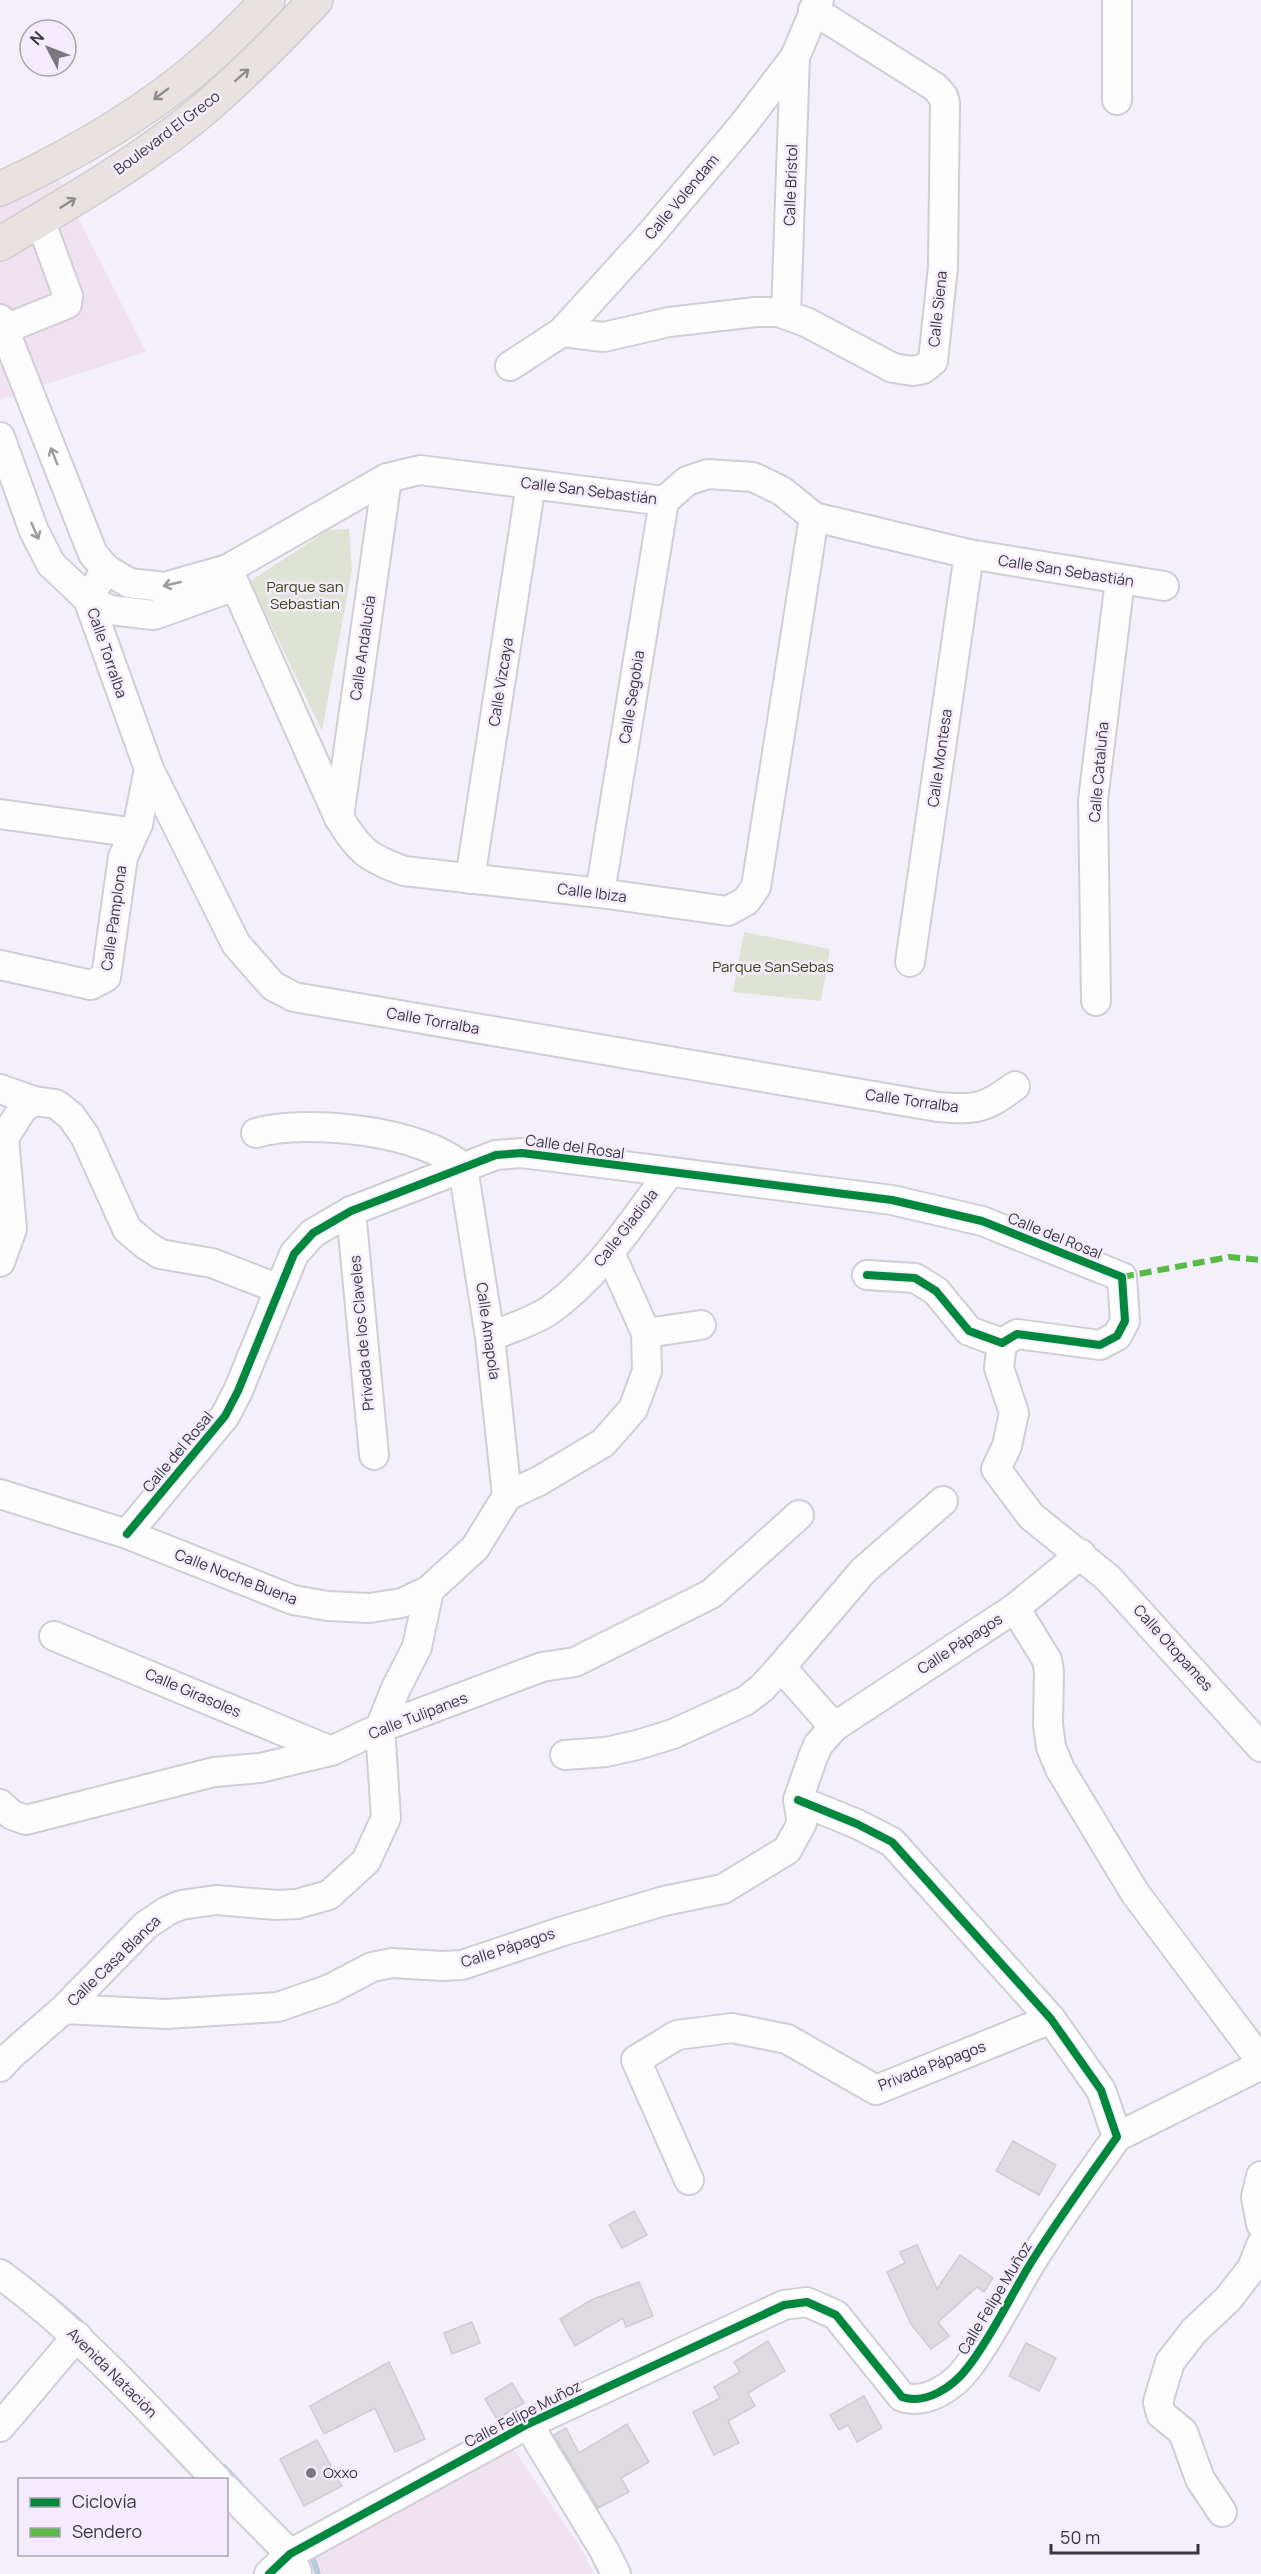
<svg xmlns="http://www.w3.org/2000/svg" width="1261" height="2574" font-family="Manrope,sans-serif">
<rect width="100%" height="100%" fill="#f4f0f9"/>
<g fill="#efe3f0">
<polygon points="44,150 146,352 0,399 0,169"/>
<polygon points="510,2444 580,2547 594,2574 320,2574 312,2551"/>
</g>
<g fill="#dfe3d6">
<polygon points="349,529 352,570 322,731 250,581 328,530"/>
<polygon points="744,932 830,949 821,1001 733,992"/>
</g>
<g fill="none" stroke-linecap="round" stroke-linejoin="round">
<g stroke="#b6cddf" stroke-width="6">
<polyline points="51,2297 80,2322"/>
<polyline points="224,2467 240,2484"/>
<polyline points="308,2554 313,2559 318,2574"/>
</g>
</g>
<g fill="#dddae0" stroke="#cfcbd2" stroke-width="1.5">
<polygon points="1013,2141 1056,2165 1039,2195 996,2171"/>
<polygon points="634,2211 647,2235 622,2248 609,2225"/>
<polygon points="917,2245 937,2289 960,2255 993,2278 984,2292 977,2287 938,2322 949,2336 931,2349 911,2324 887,2272 905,2263 900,2252"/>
<polygon points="639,2282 653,2316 626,2327 623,2318 575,2346 560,2319 591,2300"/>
<polygon points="472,2322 480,2343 452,2354 444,2333"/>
<polygon points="768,2341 785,2371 748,2393 755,2406 728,2421 739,2443 714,2455 693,2412 720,2398 714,2387 740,2372 734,2362"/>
<polygon points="1026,2343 1056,2358 1039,2391 1009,2376"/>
<polygon points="389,2362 425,2439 395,2452 375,2408 324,2434 310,2406"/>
<polygon points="512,2383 524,2403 497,2419 485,2399"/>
<polygon points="864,2396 882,2428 857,2442 848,2425 839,2430 830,2415"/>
<polygon points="627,2424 649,2462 621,2478 629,2492 598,2508 554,2435 566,2428 579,2453"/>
<polygon points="317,2440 342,2486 304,2506 280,2459"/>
</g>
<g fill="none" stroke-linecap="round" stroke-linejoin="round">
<g stroke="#d0cdd4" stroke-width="32">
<g id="minor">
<polyline points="1117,0 1117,100"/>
<polyline points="786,314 795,57"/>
<polyline points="0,319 93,554 106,569 129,583 165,587 228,569 387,478 420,470 664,501 687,481 708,474 753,477 782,491 814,517 969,554 1164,586"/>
<polyline points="5,329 67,304 68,296 40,220"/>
<polyline points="562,332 604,337 669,322 756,312 778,312 806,322 893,368 913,371 923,369 933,361 943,267 945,103 943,96 935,87 813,10"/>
<polyline points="510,366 562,332 650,235 743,125 795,57 819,0"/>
<polyline points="0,437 34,531 51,564 88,599 110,610 154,615 235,586"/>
<path d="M106 569 88 599 149 769 236 944 273 986 294 997 938 1107C977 1110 984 1109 1015 1086"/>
<path d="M228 569 339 818C360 851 366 857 404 871L600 893 728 911 746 901 756 887 814 517"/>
<polyline points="0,814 122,831"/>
<polyline points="339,817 387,478"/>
<polyline points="470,879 531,484"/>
<polyline points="600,893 664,501"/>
<polyline points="910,962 969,554"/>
<polyline points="0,965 91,985 106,977 123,857 138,824 149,769"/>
<polyline points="1096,1001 1093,800 1120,580"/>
<polyline points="0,1089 34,1101 56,1104 71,1116 85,1136 127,1229 146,1245 160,1254 212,1263 279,1289"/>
<path d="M256 1133C306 1118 425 1131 463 1168L490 1337 507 1496"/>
<polyline points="351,1211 374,1455"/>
<polyline points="0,1262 12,1229 4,1138 23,1108 34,1101"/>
<polyline points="646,1333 701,1325"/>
<path d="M490 1337C509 1328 533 1322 550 1310 599 1275 633 1221 669 1173"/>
<polyline points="1002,1343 999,1368 1014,1413 1007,1446 996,1469 1031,1516 1108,1578 1261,1747"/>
<polyline points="0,1494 127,1534 293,1600 328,1606 369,1608 402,1603 429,1590 475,1548 507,1496 539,1481 603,1443 633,1409 647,1371 646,1333 610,1253"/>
<polyline points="127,1534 225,1416 238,1391 294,1254 313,1233 351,1211 496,1155 522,1153 892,1200 982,1221 1122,1277 1125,1321 1117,1336 1100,1345 1017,1334 1002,1343 969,1331 936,1291 915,1278 867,1275"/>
<polyline points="1015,1608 1047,1660 1049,1671 1048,1724 1051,1747 1060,1769 1135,1893 1261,2061"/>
<polyline points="54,1636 331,1751"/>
<polyline points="781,1667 834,1727"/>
<polyline points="565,1755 606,1752 637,1745 673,1734 745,1701 762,1688 781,1667 863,1571 943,1501"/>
<polyline points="0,1804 12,1815 26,1820 214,1772 260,1768 331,1751 380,1728 542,1667 575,1662 711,1594 799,1515"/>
<polyline points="64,2009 146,1925 167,1911 181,1905 216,1900 276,1905 297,1904 329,1895 366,1861 386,1818 380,1728 396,1688 417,1647 429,1590"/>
<polyline points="0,2067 10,2056 64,2009 166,2014 278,2007 330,1989 372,1967 392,1963 442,1966 462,1965 560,1932 664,1901 723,1889 787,1850 802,1823 798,1800 813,1757 818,1745 834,1727 1015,1608 1081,1554"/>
<polyline points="1117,2137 1261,2065"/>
<polyline points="1261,2176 1256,2197 1261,2224"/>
<polyline points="689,2180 636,2060 677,2035 732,2028 787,2039 876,2090 1051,2019"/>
<path d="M0 2274C81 2333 147 2408 217 2480"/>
<polyline points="528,2424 604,2550 616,2574"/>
<polyline points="0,2427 77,2336"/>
<polyline points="226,2489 290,2554 297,2572"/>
<polyline points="1222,2512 1200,2479 1183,2432 1161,2414 1158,2402 1170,2362 1194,2331 1228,2299 1252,2268 1261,2245"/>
<path d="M269 2574 290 2554 528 2424 784 2305 807 2302 836 2315 902 2397C926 2405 953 2387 968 2367 992 2336 1011 2295 1032 2261 1059 2218 1088 2178 1117 2137L1101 2090 1051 2019 892 1842 857 1824 798 1800"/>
</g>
</g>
<g stroke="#d0cdd2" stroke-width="36">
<g id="major">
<path d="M0 189C71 156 143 115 202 64 225 44 247 22 268 0"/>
<path d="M0 244C67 203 137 164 198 114 240 79 278 40 316 0"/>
</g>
</g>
<use href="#minor" stroke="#fdfdfe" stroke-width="28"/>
<use href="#major" stroke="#e8e3e0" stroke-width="33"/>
<polyline stroke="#58b947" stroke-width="6" stroke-dasharray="12 6" stroke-linecap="butt" points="1122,1277 1229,1257 1261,1260"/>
<g stroke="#f4ecfd" stroke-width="11">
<g id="cycleway">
<polyline points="127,1534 225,1416 238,1391 294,1254 313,1233 351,1211 496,1155 522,1153 892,1200 982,1221 1122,1277 1125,1321 1117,1336 1100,1345 1017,1334 1002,1343 969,1331 936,1291 915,1278 867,1275"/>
<path d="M269 2574 290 2554 528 2424 784 2305 807 2302 836 2315 902 2397C926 2405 953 2387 968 2367 992 2336 1011 2295 1032 2261 1059 2218 1088 2178 1117 2137L1101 2090 1051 2019 892 1842 857 1824 798 1800"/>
</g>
</g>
<use href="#cycleway" stroke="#00873e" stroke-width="8"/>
</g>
<defs><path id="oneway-shaft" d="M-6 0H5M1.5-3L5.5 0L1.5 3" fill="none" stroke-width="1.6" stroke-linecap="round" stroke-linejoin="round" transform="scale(1.5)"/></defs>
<g stroke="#908c8e">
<use href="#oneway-shaft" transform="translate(242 75) rotate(-41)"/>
<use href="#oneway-shaft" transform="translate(161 94) rotate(143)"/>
<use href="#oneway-shaft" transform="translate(68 203) rotate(-32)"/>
</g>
<g stroke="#9b9a9e">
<use href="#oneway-shaft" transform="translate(54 456) rotate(-112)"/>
<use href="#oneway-shaft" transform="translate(35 531) rotate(66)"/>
<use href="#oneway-shaft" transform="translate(172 584) rotate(167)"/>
</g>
<circle fill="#7a777f" stroke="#f4ecfd" stroke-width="2" cx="311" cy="2473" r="6"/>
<g text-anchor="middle" stroke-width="5" stroke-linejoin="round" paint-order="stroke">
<g font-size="15" fill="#39363d" stroke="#f4ecfd">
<text transform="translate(167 133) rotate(-37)" y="5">Boulevard El Greco</text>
<text transform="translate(791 185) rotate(-88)" y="5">Calle Bristol</text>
<text transform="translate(682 197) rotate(-50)" y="5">Calle Volendam</text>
<text transform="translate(938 309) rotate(-84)" y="5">Calle Siena</text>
<text transform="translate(589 491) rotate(7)" y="5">Calle San Sebastián</text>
<text transform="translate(1066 571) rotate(9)" y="5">Calle San Sebastián</text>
<text transform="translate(363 648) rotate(-82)" y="5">Calle Andalucía</text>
<text transform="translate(107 653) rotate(71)" y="5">Calle Torralba</text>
<text transform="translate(501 682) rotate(-81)" y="5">Calle Vizcaya</text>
<text transform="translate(632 697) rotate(-81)" y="5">Calle Segobia</text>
<text transform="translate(940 758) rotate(-82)" y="5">Calle Montesa</text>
<text transform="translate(1099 772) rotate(-85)" y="5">Calle Cataluña</text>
<text transform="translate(592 893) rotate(7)" y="5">Calle Ibiza</text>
<text transform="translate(114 918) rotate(-82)" y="5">Calle Pamplona</text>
<text transform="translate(433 1021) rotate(10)" y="5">Calle Torralba</text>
<text transform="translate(912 1101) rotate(8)" y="5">Calle Torralba</text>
<text transform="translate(575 1147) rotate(8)" y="5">Calle del Rosal</text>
<text transform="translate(626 1228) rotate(-52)" y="5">Calle Gladiola</text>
<text transform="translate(1055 1236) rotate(22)" y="5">Calle del Rosal</text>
<text transform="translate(488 1331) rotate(82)" y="5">Calle Amapola</text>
<text transform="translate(362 1333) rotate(-95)" y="5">Privada de los Claveles</text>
<text transform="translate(178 1452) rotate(-50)" y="5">Calle del Rosal</text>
<text transform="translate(236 1577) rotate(21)" y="5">Calle Noche Buena</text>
<text transform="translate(960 1644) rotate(-33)" y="5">Calle Pápagos</text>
<text transform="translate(1173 1648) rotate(48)" y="5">Calle Otopames</text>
<text transform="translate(193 1693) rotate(23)" y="5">Calle Girasoles</text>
<text transform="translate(418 1716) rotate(-21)" y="5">Calle Tulipanes</text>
<text transform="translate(508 1948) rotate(-18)" y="5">Calle Pápagos</text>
<text transform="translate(114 1961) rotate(-44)" y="5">Calle Casa Blanca</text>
<text transform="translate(932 2066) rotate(-21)" y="5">Privada Pápagos</text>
<text transform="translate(995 2298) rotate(-59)" y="5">Calle Felipe Muñoz</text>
<text transform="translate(112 2373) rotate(45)" y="5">Avenida Natación</text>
<text transform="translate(523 2414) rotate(-27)" y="5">Calle Felipe Muñoz</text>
</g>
<g font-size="15" fill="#39460f" stroke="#f4ecfd">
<text x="305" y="592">Parque san<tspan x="305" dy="17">Sebastian</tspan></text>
<text x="773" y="972">Parque SanSebas</text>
</g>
<g font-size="15" fill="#39363d" stroke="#f4ecfd" text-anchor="start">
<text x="323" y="2478">Oxxo</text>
</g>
</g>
<rect x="18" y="2478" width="210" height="78" fill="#f4ecfd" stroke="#a9a3b0" stroke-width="1.5"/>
<rect x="30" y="2498" width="30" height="9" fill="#00873e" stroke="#a9a3b0" stroke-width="1.5"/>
<text x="72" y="2508" font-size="18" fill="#39363d">Ciclovía</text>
<rect x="30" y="2528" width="30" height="9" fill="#58b947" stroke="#a9a3b0" stroke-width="1.5"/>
<text x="72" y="2538" font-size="18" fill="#39363d">Sendero</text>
<g transform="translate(48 48) rotate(312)"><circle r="28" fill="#f4ecfd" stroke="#a9a3b0" stroke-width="1.5"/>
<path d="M0-4.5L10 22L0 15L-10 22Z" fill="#7a777f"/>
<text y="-9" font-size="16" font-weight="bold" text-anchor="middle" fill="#39363d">N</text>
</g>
<path d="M1051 2544v9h147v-9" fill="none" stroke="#39363d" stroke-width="3"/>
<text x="1060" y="2544" font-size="18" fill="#39363d" stroke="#f4ecfd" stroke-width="4.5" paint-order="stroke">50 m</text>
</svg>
